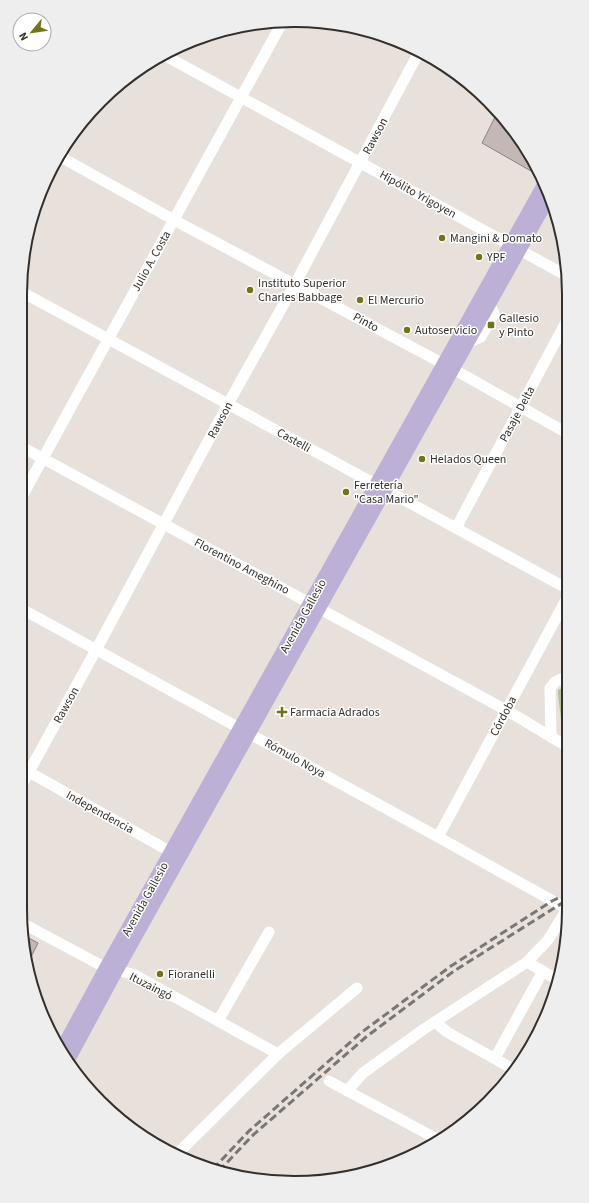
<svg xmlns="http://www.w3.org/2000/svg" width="589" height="1203" font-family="'Source Sans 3',sans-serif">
<rect width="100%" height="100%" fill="#e8e0da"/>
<polygon fill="#b2c497" points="565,687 568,694 568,737 563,734 558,695 558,690"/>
<g fill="#c3b8b6" stroke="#8a817e">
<polygon points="497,113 512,127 534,166 531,171 482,143"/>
<polygon points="25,936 38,943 29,961 28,954"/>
</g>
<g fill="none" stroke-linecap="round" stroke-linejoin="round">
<g stroke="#fff" stroke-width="11">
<polyline points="164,55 567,276"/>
<polyline points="59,156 174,220 453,369 567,433"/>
<polyline points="20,291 568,589"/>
<polyline points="467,343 481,337 494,313 489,303"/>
<polyline points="20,446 506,710 568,747"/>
<polyline points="20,500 283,21"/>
<polyline points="456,528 567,320"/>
<polyline points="20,608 438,837 569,910"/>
<polyline points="551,737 550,688 555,682 568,676"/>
<polyline points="20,767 178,856"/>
<polyline points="20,788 96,650 228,404 295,284 419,52"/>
<polyline points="438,837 568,596"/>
<polyline points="22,923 106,968 133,974 278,1054"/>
<polyline points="527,962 558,980"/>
<polyline points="218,1021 269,932"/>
<polyline points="435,1022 447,1032 515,1070"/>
<polyline points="495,1058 543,971"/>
<polyline points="329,1081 437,1139"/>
<polyline points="347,1091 363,1073 424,1029 527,962 548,940 567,909"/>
<polyline points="176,1155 278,1054 357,988"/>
</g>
<g stroke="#bcb0d7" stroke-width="14">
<polyline points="62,1049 106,968 545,183"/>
<polyline points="68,1060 116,971 550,195"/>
</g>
<g stroke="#7b7672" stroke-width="3" stroke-dasharray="8 4" stroke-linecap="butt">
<polyline points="213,1169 249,1131 362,1032 451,966 552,901 569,893"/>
<polyline points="219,1171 253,1135 366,1037 454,971 567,900"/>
</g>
</g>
<g fill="#72741a" stroke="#fff" stroke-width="1.5">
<circle cx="442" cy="238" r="4"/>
<circle cx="479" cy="257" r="4"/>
<circle cx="250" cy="290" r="4"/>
<circle cx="360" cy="300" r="4"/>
<rect x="487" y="321" width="8" height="8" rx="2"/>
<circle cx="407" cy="330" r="4"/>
<circle cx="422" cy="459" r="4"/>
<circle cx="346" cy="492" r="4"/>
<path d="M280 706h4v4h4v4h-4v4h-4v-4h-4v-4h4z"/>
<circle cx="160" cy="974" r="4"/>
</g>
<g text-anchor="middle" stroke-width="3" stroke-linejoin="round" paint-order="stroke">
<g font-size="12" fill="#322f2c" stroke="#fff">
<text transform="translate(375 136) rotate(-62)" y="4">Rawson</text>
<text transform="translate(418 194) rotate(29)" y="4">Hipólito Yrigoyen</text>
<text transform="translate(151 261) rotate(-61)" y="4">Julio A. Costa</text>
<text transform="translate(366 322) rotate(28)" y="4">Pinto</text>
<text transform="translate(517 414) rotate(-62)" y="4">Pasaje Delta</text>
<text transform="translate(220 420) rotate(-62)" y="4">Rawson</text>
<text transform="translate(294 440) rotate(29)" y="4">Castelli</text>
<text transform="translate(242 566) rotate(28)" y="4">Florentino Ameghino</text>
<text transform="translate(303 616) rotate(-61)" y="4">Avenida Gallesio</text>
<text transform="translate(66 705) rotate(-61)" y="4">Rawson</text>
<text transform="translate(503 716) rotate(-62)" y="4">Córdoba</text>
<text transform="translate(295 758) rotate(29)" y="4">Rómulo Noya</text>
<text transform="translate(100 812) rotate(29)" y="4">Independencia</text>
<text transform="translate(145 899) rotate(-61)" y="4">Avenida Gallesio</text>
<text transform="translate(151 986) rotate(27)" y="4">Ituzaingó</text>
</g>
<g font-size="12" fill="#322f2c" stroke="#fff" text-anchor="start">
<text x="450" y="242">Mangini &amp; Domato</text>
<text x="487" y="261">YPF</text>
<text x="258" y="287">Instituto Superior<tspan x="258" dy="14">Charles Babbage</tspan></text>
<text x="368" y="304">El Mercurio</text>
<text x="499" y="322">Gallesio<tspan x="499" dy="14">y Pinto</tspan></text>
<text x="415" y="334">Autoservicio</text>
<text x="430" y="463">Helados Queen</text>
<text x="354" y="489">Ferretería<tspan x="354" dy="14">"Casa Mario"</tspan></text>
<text x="290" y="716">Farmacia Adrados</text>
<text x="168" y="978">Fioranelli</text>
</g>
</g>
<path d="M0 0H589V1203H0ZM294 27H295A267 267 0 0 1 562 294V909A267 267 0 0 1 295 1176H294A267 267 0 0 1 27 909V294A267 267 0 0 1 294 27Z" fill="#efeeee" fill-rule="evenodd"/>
<path fill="none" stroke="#322f2c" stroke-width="2" d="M294 27H295A267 267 0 0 1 562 294V909A267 267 0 0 1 295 1176H294A267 267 0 0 1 27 909V294A267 267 0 0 1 294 27Z"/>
<g transform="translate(32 32) rotate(241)"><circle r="19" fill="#ffffff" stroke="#adacab"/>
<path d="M0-3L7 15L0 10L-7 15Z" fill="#72741a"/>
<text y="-6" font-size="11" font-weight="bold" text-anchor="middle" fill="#322f2c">N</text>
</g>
</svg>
